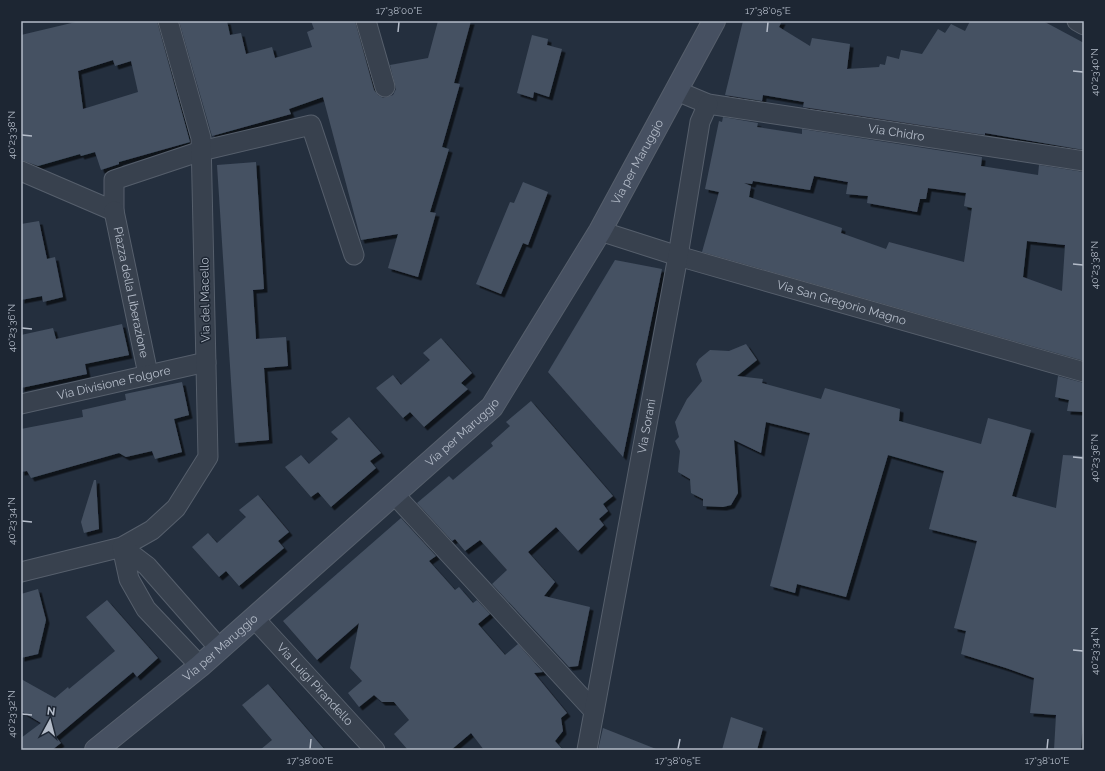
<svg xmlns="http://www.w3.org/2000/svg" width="1105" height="771" font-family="Raleway,sans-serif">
<defs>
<filter id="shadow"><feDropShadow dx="3.5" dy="3.5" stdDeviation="0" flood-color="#0009"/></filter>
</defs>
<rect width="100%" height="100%" fill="#242f3e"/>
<g fill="#455162" fill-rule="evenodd" filter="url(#shadow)">
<path d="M80 21H157L190 142 119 162V164L101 170 95 152 81 156 80 154 38 166 21 160V35ZM113 60 115 66 131 61 138 92 83 109 78 71Z"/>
<polygon points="179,21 227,21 230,35 241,33 246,54 272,47 275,58 312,47 307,32 314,29 311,21 355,21 374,90 378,95 383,98 393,95 396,89 390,65 428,58 438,21 471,21 454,83 460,84 442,147 449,149 430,212 436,213 418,277 388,268 398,234 361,240 323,97 289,109 291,114 212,136"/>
<polygon points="743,21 782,21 779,27 810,46 812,38 850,44 847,69 879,67 880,64 885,65 887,56 899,59 901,50 922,54 938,29 945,33 951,24 965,31 970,21 1043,21 1084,43 1084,150 985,133 985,135 803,107 804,102 763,95 762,101 725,95"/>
<polygon points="532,35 548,39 547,45 562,49 549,97 534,92 533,98 517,93"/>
<path d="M723 117 758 123 757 127 802 134V129L982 157 981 166 1038 175 1039 165 1084 172V361L702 252 719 192 705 189 719 121 722 122ZM814 176 848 182 846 194 868 196 867 203 917 212 920 199H926L928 188 966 193 964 206 972 208 964 262 889 242 886 249 841 233 842 228 749 197 751 186 744 183 752 184 753 181 810 190ZM1027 241 1065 245 1062 291 1023 277Z"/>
<polygon points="256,162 264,289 253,290 256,339 286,337 288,366 264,368 269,440 235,443 217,165"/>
<polygon points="523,182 548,192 528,245 523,243 501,294 476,284 510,202 514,203"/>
<polygon points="39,221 47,259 55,257 63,297 43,302 42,296 21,300 21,224"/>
<polygon points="615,260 662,269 623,457 548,372"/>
<polygon points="122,324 129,355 85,364 87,374 21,388 21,335 53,328 56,339"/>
<polygon points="441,338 472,373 461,383 468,389 424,427 410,412 403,418 376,388 393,375 401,385 430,360 423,353"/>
<polygon points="746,344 757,360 737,376 763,379 762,383 821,399 825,388 900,409 899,421 981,444 988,418 1031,430 1012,496 1056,508 1063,455 1084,456 1084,704 1081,750 1054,750 1056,715 1030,713 1034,678 1006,668 961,654 966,631 954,628 977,541 929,529 944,471 888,455 846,597 797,584 795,593 770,586 810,433 766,422 761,453 734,440 738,493 731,505 723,507 703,506 703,499 691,493 690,479 678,472 680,451 675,441 679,437 675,422 687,399 702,381 696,364 699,359 710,350 729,351"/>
<polygon points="1058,376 1084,383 1084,412 1067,411 1069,400 1055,397"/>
<polygon points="182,382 189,415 174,419 182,452 155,459 152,451 126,457 119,453 31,478 27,471 21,472 21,429 83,417 82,410 126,400 125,394"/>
<polygon points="531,401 613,496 603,504 608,511 599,519 604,525 578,551 556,527 528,552 555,582 544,596 590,607 578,666 569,667 492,584 507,570 480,540 465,551 455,539 452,541 417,503 449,476 453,480 493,446 491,443 510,426 506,422"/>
<polygon points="349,417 381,453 370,461 376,468 331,507 318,492 311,497 285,467 301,455 309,464 338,439 331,432"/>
<polygon points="94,480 96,480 99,529 84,533 81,522"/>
<polygon points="258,495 289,532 278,541 284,548 239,586 226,571 219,577 192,547 208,533 217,543 246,517 239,510"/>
<polygon points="401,518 436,556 429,561 455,590 459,587 473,603 477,600 490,614 478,624 505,655 518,644 543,672 534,673 567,713 561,718 563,731 555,741 563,750 484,750 471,733 451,750 408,750 394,734 409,720 394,702 382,702 374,695 359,707 348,693 362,681 350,668 359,623 317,660 283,621"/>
<polygon points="38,589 46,620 38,654 21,658 21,594"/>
<polygon points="107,600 158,658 137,677 133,672 56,737 61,743 52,750 21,750 21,738 41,723 21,711 21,679 55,698 68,687 69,689 115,651 86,617"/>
<polygon points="268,684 325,750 260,750 272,740 242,705"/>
<polygon points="731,717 763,728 757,750 722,750"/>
<polygon points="603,728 656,749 656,750 598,750"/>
</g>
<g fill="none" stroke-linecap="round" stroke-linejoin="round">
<g stroke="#565f6c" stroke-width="21">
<g id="street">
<polyline points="366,21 385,87"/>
<polyline points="1077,21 1084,25"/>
<path id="s1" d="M677 91 708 104 1084 161"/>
<polyline points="21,171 114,211 114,180 201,151 311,125 354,255"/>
<path id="s2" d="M114 211 148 374"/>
<path id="s3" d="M600 231 678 256 1084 372"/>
<path id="s4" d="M21 404 206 362"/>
<polyline points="394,494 594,711"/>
<polyline points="21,572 122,547 152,530 176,508 208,457 201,138 168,21"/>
<path id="s5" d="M254 618 375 750"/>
<polyline points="200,666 146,609 129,579 122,547 147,566 219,648"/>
<path id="s6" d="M587 750 678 256 700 122 708 104"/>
</g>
</g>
<g stroke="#565f6c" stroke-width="24">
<g id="secondary">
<path id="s7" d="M96 750 200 666 492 407 600 231 714 21"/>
</g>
</g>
<use href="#street" stroke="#38414e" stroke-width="19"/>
<use href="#secondary" stroke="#465061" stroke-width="22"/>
</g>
<path fill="none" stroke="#b4bcc9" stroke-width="1.5" d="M398 32 399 22M767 32 768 22M1073 71 1083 72M22 135 32 136M1073 264 1083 265M22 328 32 329M1073 457 1083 458M22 521 32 522M1073 650 1083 651M22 714 32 715M310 749 311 739M678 749 680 739M1047 749 1048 739"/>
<g text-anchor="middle" stroke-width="3" stroke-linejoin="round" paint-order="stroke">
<g font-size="12" fill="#b4bcc9" stroke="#1d2633">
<text dy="4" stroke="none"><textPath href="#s1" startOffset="224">Via Chidro</textPath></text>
<text dy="4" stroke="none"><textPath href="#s7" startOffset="809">Via per Maruggio</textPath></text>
<text dy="4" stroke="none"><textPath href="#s2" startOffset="83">Piazza della Liberazione</textPath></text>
<text transform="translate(205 300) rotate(-91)" y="4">Via del Macello</text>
<text dy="4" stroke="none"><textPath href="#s3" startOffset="252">Via San Gregorio Magno</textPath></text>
<text dy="4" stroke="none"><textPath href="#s4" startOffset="95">Via Divisione Folgore</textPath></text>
<text dy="4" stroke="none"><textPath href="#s6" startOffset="329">Via Sorani</textPath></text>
<text dy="4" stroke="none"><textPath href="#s7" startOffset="485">Via per Maruggio</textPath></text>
<text dy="4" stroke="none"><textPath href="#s7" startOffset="161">Via per Maruggio</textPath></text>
<text dy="4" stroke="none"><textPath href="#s5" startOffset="90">Via Luigi Pirandello</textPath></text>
</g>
</g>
<rect width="1105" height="771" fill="none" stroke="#1d2633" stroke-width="44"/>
<g transform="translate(50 721) rotate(7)" stroke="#1d2633" stroke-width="3" paint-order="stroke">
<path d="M0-3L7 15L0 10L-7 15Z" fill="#b4bcc9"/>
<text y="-6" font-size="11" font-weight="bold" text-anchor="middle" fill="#b4bcc9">N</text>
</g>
<rect x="22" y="22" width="1061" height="727" fill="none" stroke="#b4bcc9" stroke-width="1.5"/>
<g font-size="10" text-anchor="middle" fill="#b4bcc9">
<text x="399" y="14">17°38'00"E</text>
<text x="768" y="14">17°38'05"E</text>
<text transform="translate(1094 72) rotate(-90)" y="4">40°23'40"N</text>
<text transform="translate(11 135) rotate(-90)" y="4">40°23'38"N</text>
<text transform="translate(1094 265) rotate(-90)" y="4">40°23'38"N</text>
<text transform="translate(11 328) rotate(-90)" y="4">40°23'36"N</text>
<text transform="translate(1094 458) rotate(-90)" y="4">40°23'36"N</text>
<text transform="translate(11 521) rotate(-90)" y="4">40°23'34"N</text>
<text transform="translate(1094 651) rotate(-90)" y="4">40°23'34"N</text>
<text transform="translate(11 714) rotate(-90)" y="4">40°23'32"N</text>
<text x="310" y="764">17°38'00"E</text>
<text x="678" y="764">17°38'05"E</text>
<text x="1047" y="764">17°38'10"E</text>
</g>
</svg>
